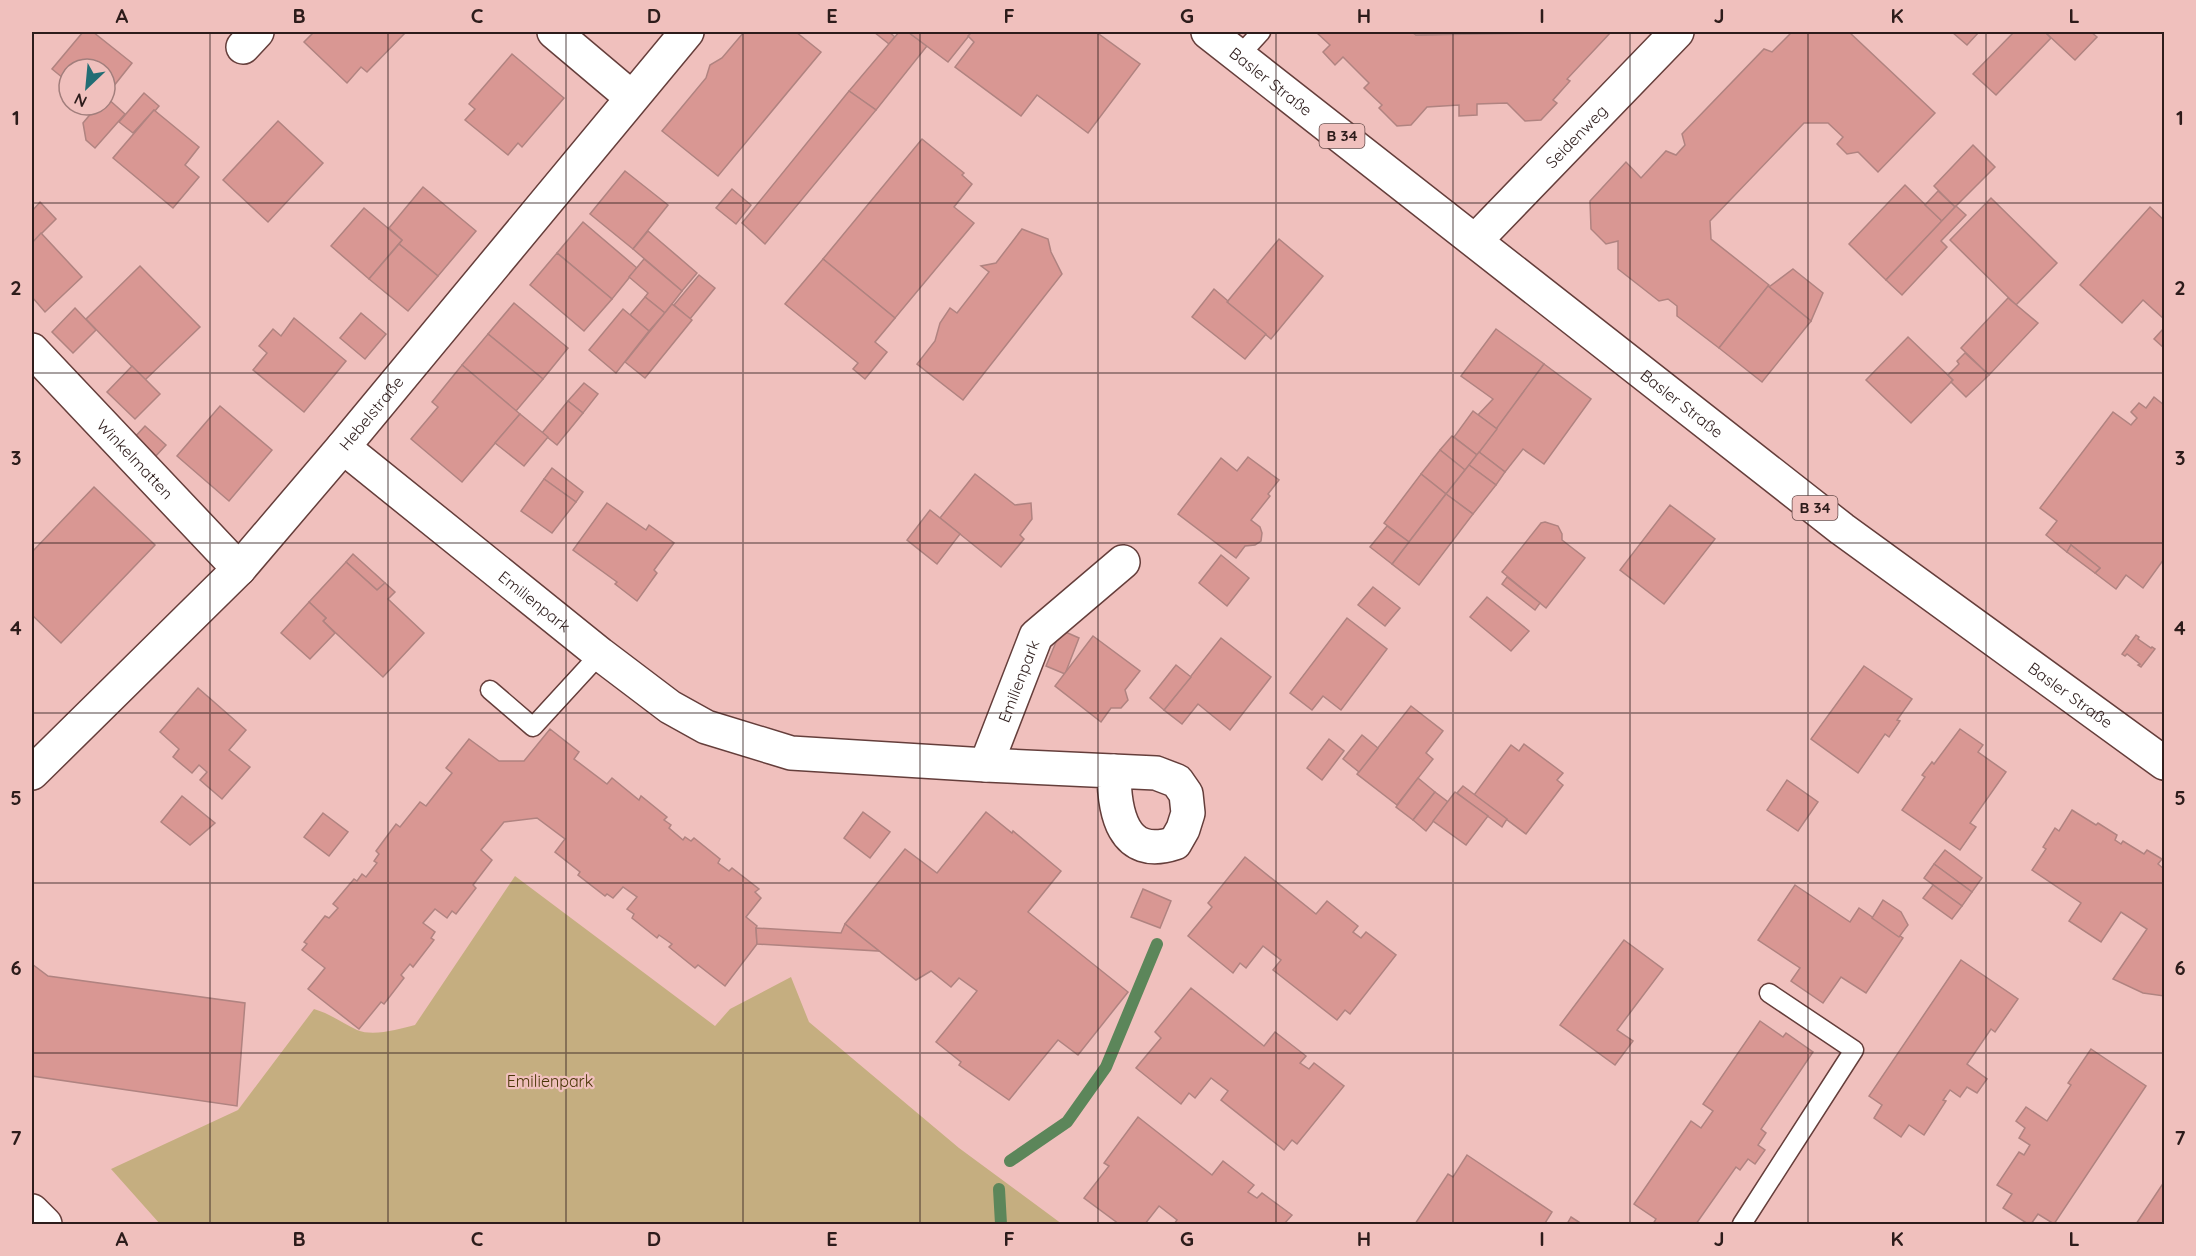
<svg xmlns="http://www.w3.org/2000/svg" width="2196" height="1256" font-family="Quicksand,sans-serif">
<rect width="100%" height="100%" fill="#f0c0bd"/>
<path fill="#c5ae80" d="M515 876 715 1026 730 1009 791 977 809 1022 959 1148 1062 1224H160L111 1169 238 1110 314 1009C331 1014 342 1023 357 1030 374 1037 398 1029 415 1025Z"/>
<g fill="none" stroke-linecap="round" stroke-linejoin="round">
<g stroke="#5c865a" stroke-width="12">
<polyline points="1010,1161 1067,1122 1106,1067 1157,944"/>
<polyline points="999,1189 1001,1224"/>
</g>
</g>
<g fill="#d99793" stroke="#b08380" stroke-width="1.5">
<polygon points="83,32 93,32 132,63 105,97 105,69 69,69 69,83 52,69"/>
<polygon points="314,32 406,32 367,72 361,67 347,83 304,42"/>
<polygon points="744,32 796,32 821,52 718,176 662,131 706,78 710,65 722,58"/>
<polygon points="874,32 889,32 895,37 889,44"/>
<polygon points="899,32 908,32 927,46 876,110 849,91"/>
<polygon points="908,32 972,32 948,62"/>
<polygon points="972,32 1096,32 1140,64 1088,133 1037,95 1021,116 955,67 974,42 968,36"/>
<polygon points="1316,32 1412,32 1416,35 1611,32 1567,79 1570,81 1553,100 1557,103 1541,120 1525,121 1507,103 1477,104 1477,115 1459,116 1459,105 1427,107 1411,125 1397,126 1379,108 1382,105 1364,88 1369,83 1343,57 1335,65 1323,52 1330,45"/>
<polygon points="1412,32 1527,32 1416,35"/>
<polygon points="1792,32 1849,32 1935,113 1878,172 1858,152 1847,154 1837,144 1843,137 1828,123 1804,123 1710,221 1711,239 1769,285 1719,348 1677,316 1677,306 1668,299 1659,301 1618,269 1618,241 1606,244 1591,229 1590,201 1626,162 1641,178 1666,151 1676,155 1685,145 1682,134 1764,49 1772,52"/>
<polygon points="1952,32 1979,32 1967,45"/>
<polygon points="2014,32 2045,32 2051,38 1996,95 1973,74"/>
<polygon points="2045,32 2091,32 2097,37 2075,60"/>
<polygon points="512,54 564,98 522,147 518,143 508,155 465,120 475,109 469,104"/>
<polygon points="849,91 876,110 765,244 742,223"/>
<polygon points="144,93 159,106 155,111 154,110 133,133 119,122"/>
<polygon points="106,97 125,114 95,148 86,140 83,123 98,105 105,105"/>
<polygon points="154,110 199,147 185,165 199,177 173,208 113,158"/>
<polygon points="278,121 323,163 268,222 223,180"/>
<polygon points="922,139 964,173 962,175 972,184 954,207 974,223 895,318 823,259"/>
<polygon points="1973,145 1995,167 1955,207 1934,186"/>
<polygon points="625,171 668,205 633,249 590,214"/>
<polygon points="1905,185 1942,221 1886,280 1849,244"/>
<polygon points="423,187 476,231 438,276 399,244 402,240 389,228"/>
<polygon points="732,189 751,205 736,224 716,208"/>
<polygon points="1938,191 1955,207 1942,221 1925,205"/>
<polygon points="1991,198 2057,263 2016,305 1950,240"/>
<polygon points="40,202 56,219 32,243 32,211"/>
<polygon points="1956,206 1966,215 1941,241 1947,247 1902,295 1886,280"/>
<polygon points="2150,207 2164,220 2164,319 2143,300 2122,323 2080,285"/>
<polygon points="364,208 402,240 369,279 331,246"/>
<polygon points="583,222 637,268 612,299 557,253"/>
<polygon points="1022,229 1048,239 1051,252 1062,274 963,400 917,364 935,341 940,323 950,308 957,313 989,272 981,266 996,263"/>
<polygon points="648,231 697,273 682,291 633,249"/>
<polygon points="41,233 82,277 45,312 32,297 32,243"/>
<polygon points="1279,239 1323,276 1271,339 1227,302"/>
<polygon points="399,244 438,276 408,311 369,279"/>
<polygon points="557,253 612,299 584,331 530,285"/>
<polygon points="644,259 682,291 665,313 645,297 648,293 629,277"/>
<polygon points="823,259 895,318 875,342 887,352 865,379 853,369 858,363 785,304"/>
<polygon points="140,266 200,327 145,380 86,319"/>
<polygon points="1793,269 1823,293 1811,321 1769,287"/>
<polygon points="699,275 715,288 690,319 674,305"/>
<polygon points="1768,286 1811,321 1762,382 1719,348"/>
<polygon points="1214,289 1228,301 1227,302 1266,334 1245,359 1192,317"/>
<polygon points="645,297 665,313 649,331 630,315"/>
<polygon points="2008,298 2038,323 1989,375 1961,348"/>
<polygon points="514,303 568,348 543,379 488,334"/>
<polygon points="672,304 692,320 645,378 625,362"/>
<polygon points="75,308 96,330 73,353 52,332"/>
<polygon points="623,309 649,331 616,373 589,350"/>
<polygon points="361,313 386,334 365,359 340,338"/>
<polygon points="294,318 346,361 304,412 253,370 267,353 259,346 273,329 281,336"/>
<polygon points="2164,328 2164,348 2154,339"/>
<polygon points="1496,329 1544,364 1497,429 1478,415 1493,399 1461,376"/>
<polygon points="488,334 543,379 516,411 462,365"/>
<polygon points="1908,337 1953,380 1911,423 1866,380"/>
<polygon points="1965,353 1989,375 1966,397 1951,382 1953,380 1948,375 1959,364 1957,361"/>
<polygon points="1544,364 1591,399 1544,464 1523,449 1505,472 1479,452"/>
<polygon points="462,365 520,414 462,482 411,439 438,407 432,402"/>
<polygon points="132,366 160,394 135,419 107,392"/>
<polygon points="584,383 598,394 583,413 568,401"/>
<polygon points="2154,397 2164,405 2164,559 2143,588 2126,575 2116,589 2095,573 2100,568 2071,545 2067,552 2046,535 2057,521 2040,508 2113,412 2131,425 2137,418 2131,412 2139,403 2146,408"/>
<polygon points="568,401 583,413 557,445 542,433"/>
<polygon points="220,406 272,450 229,501 177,456"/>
<polygon points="1473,411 1497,429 1477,455 1454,437"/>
<polygon points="520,414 548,437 524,466 495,443"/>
<polygon points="145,426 166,445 154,458 133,439"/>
<polygon points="1452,436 1477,455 1465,470 1440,450"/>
<polygon points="1440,450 1465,470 1446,494 1421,474"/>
<polygon points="1479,452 1505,472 1496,485 1469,465"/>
<polygon points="1248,457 1279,480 1268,494 1270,496 1251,520 1260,527 1262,533 1261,541 1255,545 1245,546 1236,558 1178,514 1221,458 1237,471"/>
<polygon points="1469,465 1496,485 1473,514 1446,494"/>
<polygon points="552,468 583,492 576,502 544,479"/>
<polygon points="975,474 1015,505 1031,503 1032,519 1020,535 1024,539 1001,567 940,518"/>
<polygon points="1421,474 1446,494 1409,542 1384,523"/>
<polygon points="544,479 576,502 552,533 521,511"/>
<polygon points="94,487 155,545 61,643 32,615 32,552"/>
<polygon points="1446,494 1473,514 1419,585 1392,564"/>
<polygon points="607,503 646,530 649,525 674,543 654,570 657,573 637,601 615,584 617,582 573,550"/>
<polygon points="1670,505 1715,539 1664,604 1620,570"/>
<polygon points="930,510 960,534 937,564 907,540"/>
<polygon points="1545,522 1558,526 1562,534 1562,540 1585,558 1546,608 1502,572 1541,523"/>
<polygon points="1387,526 1409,542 1392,564 1370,547"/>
<polygon points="2071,545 2100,568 2095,573 2067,552"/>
<polygon points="353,554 385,583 377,590 346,562"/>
<polygon points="1221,555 1249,578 1227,606 1199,583"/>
<polygon points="346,562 377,590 385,583 395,592 388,599 424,633 383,677 323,621 326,618 309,602"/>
<polygon points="1507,577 1540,603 1535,610 1502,584"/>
<polygon points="1373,587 1400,608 1385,626 1358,605"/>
<polygon points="1487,597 1529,631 1511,651 1470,617"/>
<polygon points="309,602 326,618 323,621 335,633 310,659 281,633"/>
<polygon points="1347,618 1387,649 1341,710 1323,696 1312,710 1290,693"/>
<polygon points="1061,630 1079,638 1065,674 1046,666"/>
<polygon points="2136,635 2139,637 2138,639 2151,648 2152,647 2155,649 2141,667 2138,665 2140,664 2127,654 2125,656 2122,654"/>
<polygon points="1093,636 1140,671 1125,690 1128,700 1121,708 1111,708 1101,722 1055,686"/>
<polygon points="1221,638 1271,677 1230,730 1198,704 1182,724 1164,710"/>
<polygon points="1176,665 1191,677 1164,710 1150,698"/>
<polygon points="1864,666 1912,699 1897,720 1900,721 1889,737 1885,734 1858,773 1811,739"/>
<polygon points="198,688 246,730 229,750 250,767 222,799 200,780 207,772 199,765 192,773 173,757 179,749 160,732"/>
<polygon points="1411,706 1443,731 1426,753 1433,759 1397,805 1357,774"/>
<polygon points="550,729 579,752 574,759 607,784 612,778 639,800 641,796 667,817 664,820 671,825 669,828 683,840 685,837 691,841 694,838 720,859 718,863 729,871 732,868 759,889 755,892 761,898 746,917 757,926 756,928 757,944 725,986 698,965 695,968 669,947 672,944 659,935 657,938 632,918 634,914 627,909 637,897 623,887 613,898 607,894 605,896 578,875 580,872 555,852 565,839 537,818 504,822 481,850 492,860 473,885 476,888 456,914 452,911 447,918 435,909 423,923 435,932 431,938 434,940 413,967 410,964 401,975 404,978 384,1004 381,1002 359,1029 308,989 325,968 302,950 307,944 304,942 325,916 329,918 338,908 333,904 354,879 357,881 362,874 366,877 377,863 374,861 379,854 376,851 396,824 400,827 420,802 426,806 452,773 446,768 469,739 499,761 524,761"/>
<polygon points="1960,729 1983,745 1978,752 2006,772 1970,823 1976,827 1960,850 1902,810 1925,777 1922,775 1932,762 1934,764"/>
<polygon points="1362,735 1378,748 1359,772 1343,759"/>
<polygon points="1329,739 1344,751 1322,780 1307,768"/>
<polygon points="1524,744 1563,773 1557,780 1563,785 1526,834 1474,795 1511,745 1519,751"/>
<polygon points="1418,778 1435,792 1413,820 1396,807"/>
<polygon points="1787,780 1818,802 1798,831 1767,810"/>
<polygon points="1463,786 1507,819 1502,827 1457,793"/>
<polygon points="1435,792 1448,802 1426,831 1413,820"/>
<polygon points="1455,792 1488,816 1466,845 1433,821"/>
<polygon points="182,796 215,823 190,845 161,822"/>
<polygon points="2072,810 2096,825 2098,823 2117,835 2115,840 2121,844 2123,841 2144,854 2147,850 2162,859 2158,864 2164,869 2164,996 2143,993 2113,979 2147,929 2121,912 2101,942 2069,921 2081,903 2032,870 2046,849 2043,847 2055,828 2059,831"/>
<polygon points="863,812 890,832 870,858 844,838"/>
<polygon points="986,812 1012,833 1013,831 1061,871 1028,912 1128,992 1078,1055 1058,1040 1009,1100 959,1065 961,1062 936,1042 977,991 959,978 951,987 931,971 916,980 845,924 905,849 937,873"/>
<polygon points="323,813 348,832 329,856 304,837"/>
<polygon points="1945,850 1982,878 1972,892 1934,864"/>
<polygon points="1245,857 1316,914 1327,901 1358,926 1353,932 1361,938 1366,932 1396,955 1350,1014 1345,1010 1337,1020 1273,970 1281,960 1263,946 1246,968 1240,963 1233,973 1188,936 1212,907 1208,903"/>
<polygon points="1934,864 1972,892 1962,906 1924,878"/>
<polygon points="1795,885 1850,922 1859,908 1903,938 1866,993 1841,977 1823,1003 1791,981 1800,968 1758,940"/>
<polygon points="1933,885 1962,906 1952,919 1923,898"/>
<polygon points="1143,889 1171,901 1160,928 1131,917"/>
<polygon points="1883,900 1901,912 1908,925 1899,937 1872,918"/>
<polygon points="845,924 879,951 757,944 756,928 841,933"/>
<polygon points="1624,940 1663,969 1617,1030 1633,1041 1615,1065 1560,1025"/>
<polygon points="1961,960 2018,999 1995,1032 1991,1029 1967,1064 1987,1079 1977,1093 1967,1087 1960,1097 1950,1090 1943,1100 1946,1101 1924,1135 1909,1125 1901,1137 1874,1118 1882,1105 1869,1096"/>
<polygon points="32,964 48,976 245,1003 237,1106 32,1076"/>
<polygon points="1191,988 1264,1046 1275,1032 1306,1056 1300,1063 1309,1069 1314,1063 1344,1086 1297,1144 1292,1140 1284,1150 1221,1100 1228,1091 1211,1078 1195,1098 1189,1093 1181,1104 1136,1068 1161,1038 1155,1032"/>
<polygon points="1760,1021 1783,1037 1786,1033 1813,1052 1761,1129 1766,1133 1758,1145 1765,1150 1755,1164 1748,1159 1740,1170 1736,1167 1696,1224 1653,1224 1656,1219 1634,1204 1691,1121 1701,1128 1713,1111 1703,1104"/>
<polygon points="2091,1049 2146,1086 2054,1224 2038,1214 2031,1224 2028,1224 2003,1208 2012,1194 1997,1185 2019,1152 2024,1155 2030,1145 2019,1138 2025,1128 2016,1121 2026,1107 2047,1121 2071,1085 2068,1083"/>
<polygon points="1138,1117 1212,1175 1223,1161 1254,1185 1248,1192 1257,1198 1262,1193 1292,1215 1284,1224 1174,1224 1177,1220 1159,1206 1145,1224 1137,1223 1119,1224 1084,1198 1109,1166 1104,1163"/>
<polygon points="1467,1155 1552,1212 1545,1223 1548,1224 1415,1224 1448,1174 1453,1177"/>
<polygon points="2164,1182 2164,1224 2136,1224"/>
<polygon points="1571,1217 1582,1224 1567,1224"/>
</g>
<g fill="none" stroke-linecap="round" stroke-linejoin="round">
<g stroke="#653e3b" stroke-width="21">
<g id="service">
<polyline points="1239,56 1261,32"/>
<polyline points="490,690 533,727 600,654"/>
<polyline points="1742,1224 1854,1050 1769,993"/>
</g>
</g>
<g stroke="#653e3b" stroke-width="36">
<g id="minor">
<polyline points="554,32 631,97"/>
<polyline points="243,47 257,32"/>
<path id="s1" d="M1476 240 1677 32"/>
<path id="s2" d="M32 350 239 569"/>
<path id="s3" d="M343 447 600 654 670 707 706 727 791 753 986 765 1156 773 1177 781 1186 794 1188 813 1183 829 1175 843C1122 861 1114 811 1114 771"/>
<path id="s4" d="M986 765 1036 636 1123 562"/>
<path id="s5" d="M32 773 239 569 343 447 687 32"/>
<polyline points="32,1211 45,1224"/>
</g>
</g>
<g stroke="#653e3b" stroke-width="36">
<g id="primary">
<path id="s6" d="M1208 32 1842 529 2164 763"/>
</g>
</g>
<use href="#service" stroke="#fff" stroke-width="18"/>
<use href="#minor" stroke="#fff" stroke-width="33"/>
<use href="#primary" stroke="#fff" stroke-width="33"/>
</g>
<path fill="none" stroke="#2d1c1b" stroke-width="1.5" stroke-opacity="0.55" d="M210 32V1224M388 32V1224M566 32V1224M743 32V1224M920 32V1224M1098 32V1224M1276 32V1224M1453 32V1224M1630 32V1224M1808 32V1224M1986 32V1224M32 203H2164M32 373H2164M32 543H2164M32 713H2164M32 883H2164M32 1053H2164"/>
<g text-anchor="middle" stroke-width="4.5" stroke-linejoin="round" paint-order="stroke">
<g fill="#f0c0bd" stroke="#684d4c" stroke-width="1.5">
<rect x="1319.5" y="124" width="45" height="24" rx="4.5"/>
<rect x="1792.5" y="496" width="45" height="24" rx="4.5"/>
</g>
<g font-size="15" font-weight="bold" fill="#2d1c1b">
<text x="1342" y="141">B 34</text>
<text x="1815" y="513">B 34</text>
</g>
<g font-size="16" fill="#2d1c1b" stroke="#f0c0bd">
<text dy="6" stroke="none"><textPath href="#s6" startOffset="80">Basler Straße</textPath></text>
<text dy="6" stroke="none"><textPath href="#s1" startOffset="144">Seidenweg</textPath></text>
<text dy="6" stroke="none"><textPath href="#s6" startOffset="602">Basler Straße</textPath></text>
<text dy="6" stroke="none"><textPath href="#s5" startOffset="495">Hebelstraße</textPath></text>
<text dy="6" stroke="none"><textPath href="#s2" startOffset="150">Winkelmatten</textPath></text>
<text dy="6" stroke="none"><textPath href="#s3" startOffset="246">Emilienpark</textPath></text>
<text dy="6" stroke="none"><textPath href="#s4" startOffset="90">Emilienpark</textPath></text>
<text dy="6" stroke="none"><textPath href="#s6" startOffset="1088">Basler Straße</textPath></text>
</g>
<g font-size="16" fill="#493506" stroke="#f0c0bd">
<text x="550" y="1087">Emilienpark</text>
</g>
</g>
<rect width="2196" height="1256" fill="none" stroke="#f0c0bd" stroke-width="66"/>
<g transform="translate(87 87) rotate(206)"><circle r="28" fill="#f0c0bd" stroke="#a27e7c" stroke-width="1.5"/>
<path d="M0-4.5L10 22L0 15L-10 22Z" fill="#226d74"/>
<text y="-9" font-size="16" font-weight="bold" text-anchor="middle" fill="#2d1c1b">N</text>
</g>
<rect x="33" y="33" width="2130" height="1190" fill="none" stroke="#2d1c1b" stroke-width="2"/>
<g font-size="20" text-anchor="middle" font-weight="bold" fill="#2d1c1b">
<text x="122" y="23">A</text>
<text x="299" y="23">B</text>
<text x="477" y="23">C</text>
<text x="654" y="23">D</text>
<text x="832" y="23">E</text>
<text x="1009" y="23">F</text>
<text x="1187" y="23">G</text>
<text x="1364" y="23">H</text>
<text x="1542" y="23">I</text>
<text x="1719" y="23">J</text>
<text x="1897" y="23">K</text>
<text x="2074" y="23">L</text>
<text x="16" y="125">1</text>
<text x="2180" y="125">1</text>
<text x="16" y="295">2</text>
<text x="2180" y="295">2</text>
<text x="16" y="465">3</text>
<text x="2180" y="465">3</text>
<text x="16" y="635">4</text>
<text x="2180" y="635">4</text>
<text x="16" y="805">5</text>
<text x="2180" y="805">5</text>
<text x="16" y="975">6</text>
<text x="2180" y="975">6</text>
<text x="16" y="1145">7</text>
<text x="2180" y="1145">7</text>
<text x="122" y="1246">A</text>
<text x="299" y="1246">B</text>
<text x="477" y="1246">C</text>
<text x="654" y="1246">D</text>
<text x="832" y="1246">E</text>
<text x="1009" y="1246">F</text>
<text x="1187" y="1246">G</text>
<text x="1364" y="1246">H</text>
<text x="1542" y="1246">I</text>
<text x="1719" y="1246">J</text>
<text x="1897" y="1246">K</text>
<text x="2074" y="1246">L</text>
</g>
</svg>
